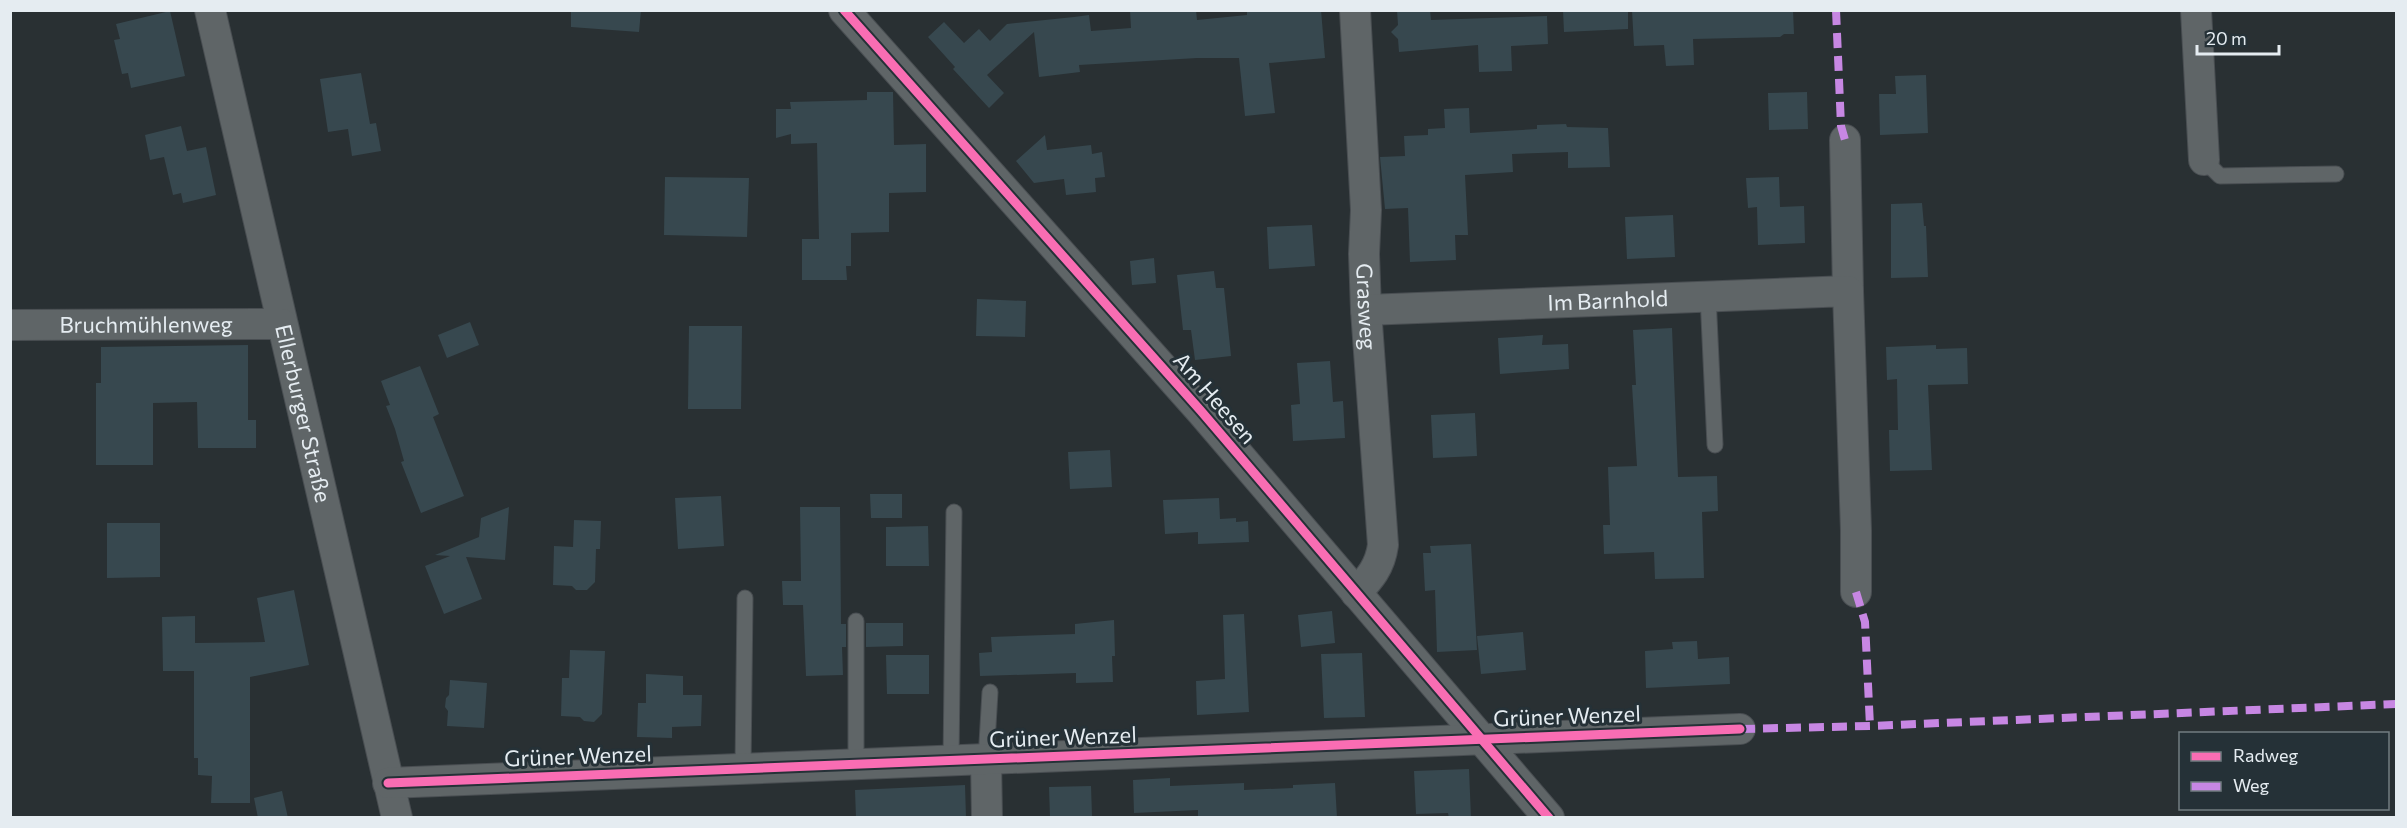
<svg xmlns="http://www.w3.org/2000/svg" width="2407" height="828" font-family="Commissioner,sans-serif">
<rect width="100%" height="100%" fill="#293033"/>
<g fill="#37484f">
<polygon points="571,10 641,10 639,32 571,27"/>
<polygon points="1130,10 1196,10 1197,20 1247,15 1247,10 1321,10 1325,58 1269,63 1275,113 1245,116 1239,58 1197,58 1079,65 1080,72 1039,77 1034,32 987,75 1004,93 989,108 953,69 955,67 928,37 944,22 964,43 979,29 990,41 1007,24 1074,17 1089,15 1091,31 1131,28"/>
<polygon points="1397,10 1430,10 1431,20 1547,16 1548,44 1511,46 1512,71 1479,72 1478,45 1399,52 1398,39 1391,32 1398,25"/>
<polygon points="1563,10 1628,10 1628,29 1564,32"/>
<polygon points="1632,10 1793,10 1794,34 1784,34 1780,37 1693,39 1694,65 1666,66 1664,45 1634,46"/>
<polygon points="170,11 185,76 131,88 128,73 122,74 114,40 120,39 116,24"/>
<polygon points="361,73 370,124 376,123 381,151 352,156 348,129 328,132 320,79"/>
<polygon points="1926,75 1928,133 1880,135 1879,94 1896,94 1895,76"/>
<polygon points="867,92 893,92 894,145 926,144 926,192 889,193 889,232 851,233 851,266 846,266 847,280 802,280 802,239 819,239 817,143 791,144 791,134 776,138 776,109 791,109 790,102 867,100"/>
<polygon points="1807,92 1808,129 1769,130 1768,93"/>
<polygon points="1469,108 1470,133 1537,129 1537,125 1566,124 1567,127 1608,128 1610,167 1568,168 1568,152 1512,154 1513,172 1465,175 1468,235 1455,235 1456,260 1410,262 1408,208 1385,209 1380,157 1405,156 1404,136 1428,135 1428,129 1445,128 1444,109"/>
<polygon points="181,126 187,151 206,147 216,195 183,203 181,193 173,195 164,157 150,160 145,135"/>
<polygon points="1045,135 1047,150 1091,145 1092,154 1102,152 1105,177 1095,178 1096,192 1066,195 1064,179 1034,183 1016,161"/>
<polygon points="665,177 749,178 747,237 664,235"/>
<polygon points="1779,177 1780,207 1804,206 1805,243 1758,245 1757,207 1748,208 1746,178"/>
<polygon points="1922,203 1924,226 1926,226 1928,277 1891,278 1891,204"/>
<polygon points="1673,215 1675,257 1627,259 1625,217"/>
<polygon points="1312,225 1315,266 1269,269 1267,227"/>
<polygon points="1154,258 1156,283 1132,285 1130,261"/>
<polygon points="1214,271 1216,288 1224,288 1231,356 1195,360 1191,330 1183,330 1177,275"/>
<polygon points="977,299 1026,301 1025,337 976,336"/>
<polygon points="470,322 479,345 447,358 438,335"/>
<polygon points="689,326 742,326 741,409 688,409"/>
<polygon points="1672,328 1678,477 1717,476 1718,511 1702,512 1704,578 1655,579 1654,552 1604,554 1603,525 1610,525 1608,467 1637,466 1632,385 1636,385 1633,330"/>
<polygon points="1543,335 1542,345 1568,344 1569,369 1500,374 1498,338"/>
<polygon points="248,345 248,420 256,420 256,448 198,448 197,402 153,403 153,465 96,465 96,383 101,383 101,347"/>
<polygon points="1936,345 1936,349 1967,348 1968,384 1928,385 1932,470 1890,471 1889,430 1898,430 1897,379 1887,380 1886,347"/>
<polygon points="1330,361 1333,402 1343,401 1345,438 1293,441 1291,405 1300,404 1297,363"/>
<polygon points="420,366 439,414 433,417 464,496 421,513 401,462 404,461 395,429 386,406 390,405 381,381"/>
<polygon points="1475,413 1477,456 1433,458 1431,415"/>
<polygon points="1110,450 1112,487 1070,489 1068,452"/>
<polygon points="870,494 902,494 902,518 871,518"/>
<polygon points="721,496 724,546 678,549 675,498"/>
<polygon points="1219,498 1220,519 1236,518 1236,522 1248,521 1249,542 1198,544 1198,532 1165,534 1163,500"/>
<polygon points="509,507 505,560 466,557 482,599 444,614 425,566 450,556 435,555 479,537 481,518"/>
<polygon points="800,507 840,507 841,624 846,624 846,647 842,647 843,675 806,676 803,605 783,605 782,581 801,581"/>
<polygon points="574,520 601,521 600,549 596,549 595,582 587,590 576,590 572,586 553,585 554,546 573,547"/>
<polygon points="107,523 160,523 160,577 107,578"/>
<polygon points="928,526 929,566 886,566 886,527"/>
<polygon points="1471,544 1477,650 1437,652 1435,590 1425,591 1423,553 1431,553 1430,546"/>
<polygon points="294,590 309,665 250,677 250,803 211,803 212,776 198,775 198,758 194,758 194,671 163,671 162,617 195,616 195,643 265,642 257,598"/>
<polygon points="1332,611 1335,643 1301,647 1298,615"/>
<polygon points="1244,614 1249,712 1197,715 1196,681 1225,679 1223,615"/>
<polygon points="1114,620 1115,656 1112,656 1113,682 1076,683 1076,673 980,676 979,653 992,652 991,637 1075,634 1075,624"/>
<polygon points="866,623 903,623 903,646 866,647"/>
<polygon points="1523,632 1526,670 1481,674 1477,636"/>
<polygon points="1697,641 1698,659 1729,657 1730,684 1646,688 1645,651 1673,649 1672,642"/>
<polygon points="570,650 605,651 602,714 594,722 584,721 580,717 561,716 562,678 569,678"/>
<polygon points="1362,653 1365,717 1324,718 1321,654"/>
<polygon points="886,655 929,655 929,694 887,694"/>
<polygon points="646,674 683,676 683,695 702,695 701,726 672,727 672,738 637,737 638,703 646,703"/>
<polygon points="450,680 487,683 484,728 447,726 448,711 445,707 446,698 449,695"/>
<polygon points="1469,769 1471,818 1449,818 1448,813 1416,814 1414,771"/>
<polygon points="1170,778 1170,786 1244,783 1244,790 1293,788 1293,785 1335,783 1337,818 1198,818 1198,810 1134,813 1133,780"/>
<polygon points="965,785 966,818 856,818 855,790"/>
<polygon points="1091,786 1092,816 1050,817 1049,787"/>
<polygon points="282,791 288,818 258,818 254,798"/>
</g>
<g fill="none" stroke-linecap="round" stroke-linejoin="round">
<g stroke="#494e52" stroke-width="17">
<g id="service">
<polyline points="2204,160 2220,176 2336,174"/>
<polyline points="1708,296 1715,445"/>
<polyline points="856,621 856,765"/>
<polyline points="986,760 990,692"/>
<polyline points="951,761 954,512"/>
<polyline points="743,769 745,598"/>
</g>
</g>
<g stroke="#494e52" stroke-width="32">
<g id="minor">
<path id="s1" d="M210 10 397 818"/>
<polyline points="844,10 1201,411 1549,818"/>
<path id="s2" d="M1355 10 1366 210 1364 254 1366 310 1383 545C1380 567 1370 578 1356 593"/>
<polyline points="2196,10 2204,160"/>
<polyline points="1845,140 1848,291"/>
<path id="s3" d="M1366 310 1848 291 1856 531V592"/>
<path id="s4" d="M10 325 282 324"/>
<polyline points="986,760 987,818"/>
<polyline points="388,783 1740,729"/>
</g>
</g>
<use href="#service" stroke="#5f6567" stroke-width="15"/>
<use href="#minor" stroke="#5f6567" stroke-width="30"/>
<g stroke="#c787e3" stroke-width="8" stroke-dasharray="15 8" stroke-linecap="butt">
<polyline points="1836,10 1841,126 1845,140"/>
<polyline points="1856,592 1865,622 1870,726"/>
<polyline points="1740,729 1870,726 2396,704"/>
</g>
<g stroke="#253137" stroke-width="13">
<g id="cycleway">
<polyline points="844,10 1201,411 1549,818"/>
<polyline points="388,783 1740,729"/>
</g>
</g>
<use href="#cycleway" stroke="#f96db3" stroke-width="9"/>
</g>
<g text-anchor="middle" stroke-width="6" stroke-linejoin="round" paint-order="stroke">
<g font-size="22" fill="#e5ecf1" stroke="#253137">
<text dy="8" stroke="none"><textPath href="#s3" startOffset="242">Im Barnhold</textPath></text>
<text dy="8" stroke="none"><textPath href="#s2" startOffset="297">Grasweg</textPath></text>
<text dy="8" stroke="none"><textPath href="#s4" startOffset="136">Bruchmühlenweg</textPath></text>
<text transform="translate(1215 398) rotate(49)" y="8">Am Heesen</text>
<text dy="8" stroke="none"><textPath href="#s1" startOffset="414">Ellerburger Straße</textPath></text>
<text transform="translate(1567 716) rotate(-2)" y="8">Grüner Wenzel</text>
<text transform="translate(1063 737) rotate(-2)" y="8">Grüner Wenzel</text>
<text transform="translate(578 756) rotate(-2)" y="8">Grüner Wenzel</text>
</g>
</g>
<rect width="2407" height="828" fill="none" stroke="#e5ecf1" stroke-width="24"/>
<rect x="2179" y="732" width="210" height="78" fill="#253137" stroke="#727c81" stroke-width="1.5"/>
<rect x="2191" y="752" width="30" height="9" fill="#f96db3" stroke="#727c81" stroke-width="1.5"/>
<text x="2233" y="762" font-size="18" fill="#e5ecf1">Radweg</text>
<rect x="2191" y="782" width="30" height="9" fill="#c787e3" stroke="#727c81" stroke-width="1.5"/>
<text x="2233" y="792" font-size="18" fill="#e5ecf1">Weg</text>
<path d="M2197 45v9h82v-9" fill="none" stroke="#e5ecf1" stroke-width="3"/>
<text x="2206" y="45" font-size="18" fill="#e5ecf1" stroke="#253137" stroke-width="4.5" paint-order="stroke">20 m</text>
</svg>
